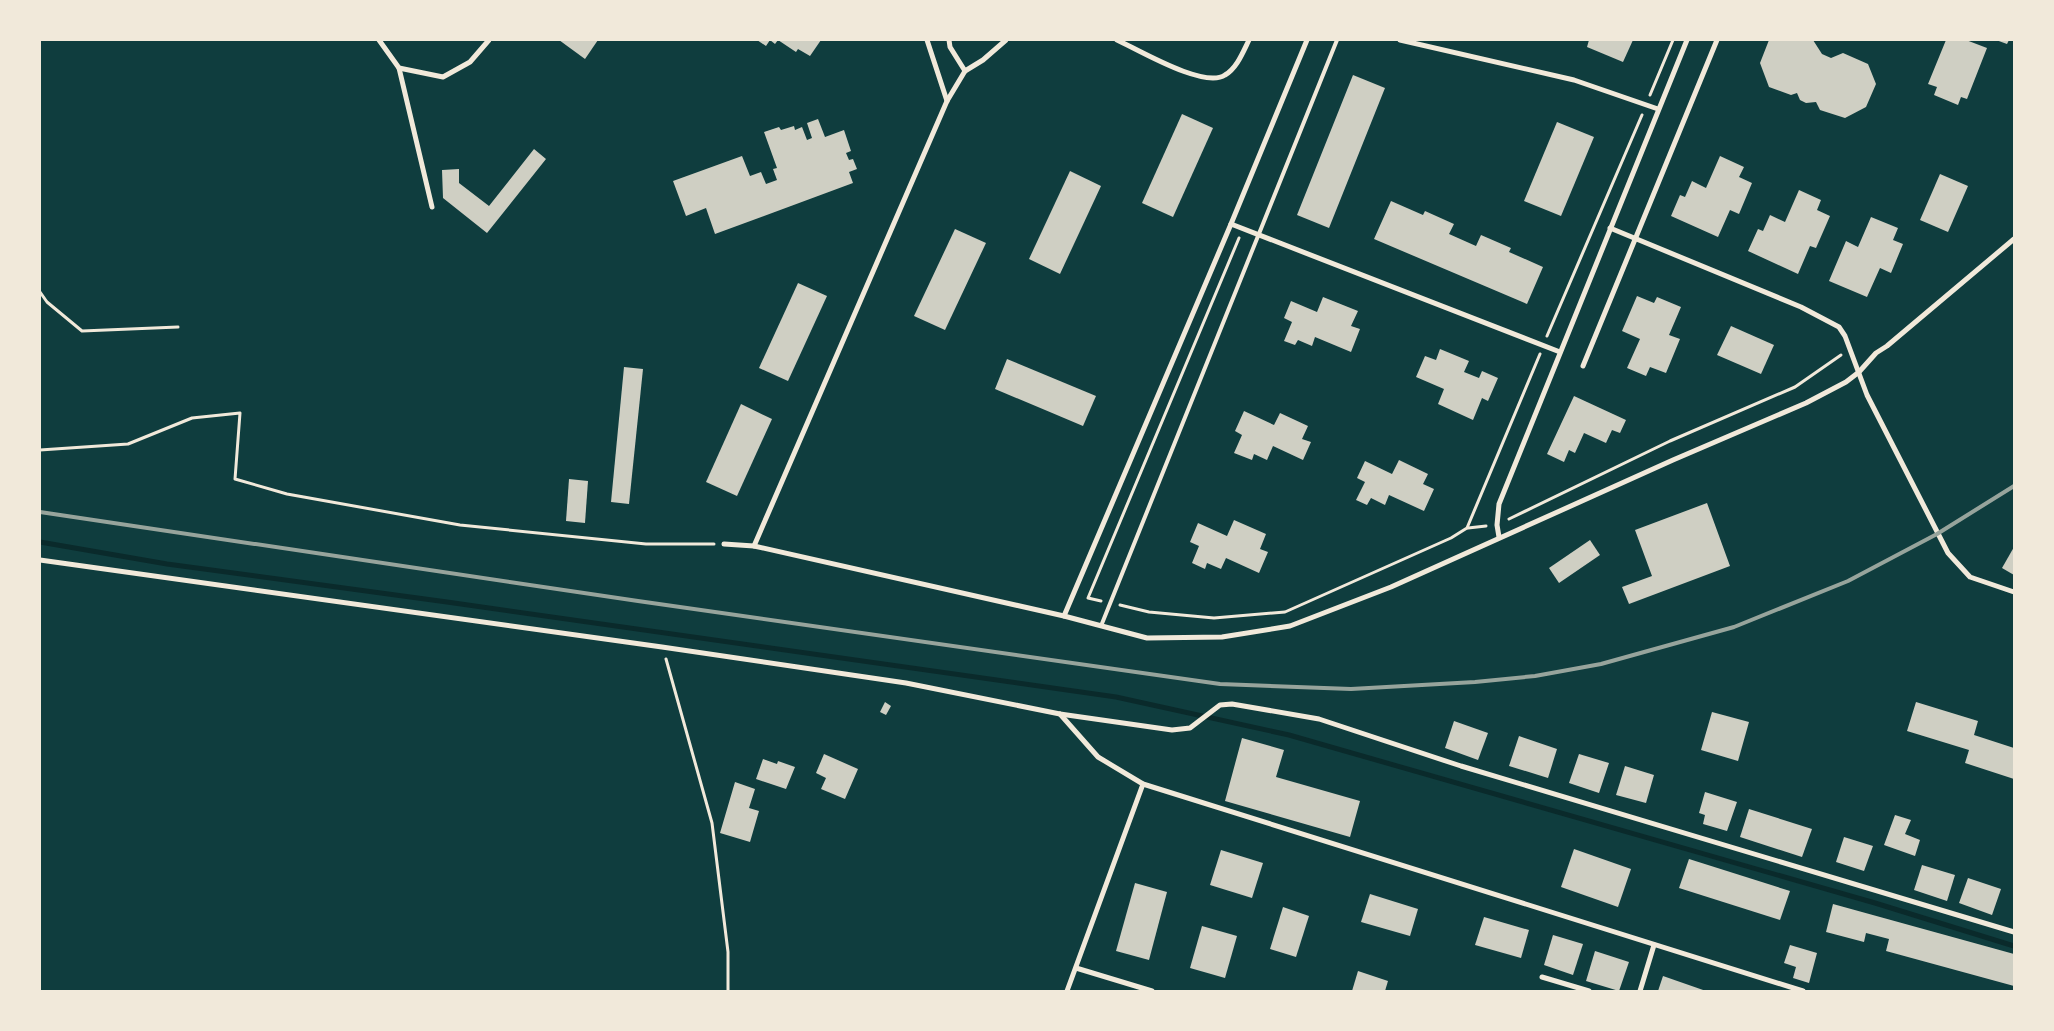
<svg xmlns="http://www.w3.org/2000/svg" width="2054" height="1031" font-family="Manrope,sans-serif">
<rect width="100%" height="100%" fill="#0f3d3e"/>
<g fill="none" stroke-linecap="round" stroke-linejoin="round">
<polyline stroke="#0a2a2b" stroke-width="5" points="40,542 167,564 447,602 1116,697 1289,735 1875,903 2014,946"/>
</g>
<g fill="#cfcfc3">
<polygon points="559,40 598,40 585,59"/>
<polygon points="757,40 821,40 810,56 798,49 796,52 778,40 775,44 770,40 766,46"/>
<polygon points="1589,40 1633,40 1623,62 1587,47"/>
<polygon points="1769,40 1813,40 1822,54 1831,58 1843,53 1868,64 1876,84 1866,107 1845,118 1820,110 1816,102 1806,103 1800,100 1797,93 1791,95 1769,87 1760,63"/>
<polygon points="1946,40 1966,40 1987,48 1967,99 1961,97 1958,105 1934,95 1937,87 1928,84"/>
<polygon points="1996,40 2009,40 2007,44"/>
<polygon points="1353,75 1385,88 1329,228 1297,215"/>
<polygon points="1182,114 1213,128 1173,217 1142,203"/>
<polygon points="818,119 825,137 844,130 851,151 846,153 849,160 853,159 857,169 849,172 853,183 715,234 706,208 686,216 673,181 742,156 750,176 761,172 766,184 777,180 773,169 777,168 764,132 779,127 781,130 794,126 795,130 802,127 807,140 812,138 807,123"/>
<polygon points="1557,122 1594,137 1561,216 1524,201"/>
<polygon points="534,149 546,159 487,233 443,198 442,170 459,169 459,183 489,206"/>
<polygon points="1720,156 1744,167 1739,177 1752,183 1739,214 1730,210 1718,237 1671,216 1680,195 1685,197 1692,181 1706,188"/>
<polygon points="1070,171 1101,186 1060,274 1029,259"/>
<polygon points="1940,174 1968,186 1948,232 1920,220"/>
<polygon points="1799,190 1821,200 1817,210 1830,216 1816,248 1810,246 1798,274 1748,251 1758,229 1763,231 1770,215 1785,222"/>
<polygon points="1391,201 1423,215 1425,211 1454,224 1449,234 1476,246 1481,235 1511,248 1509,252 1543,267 1527,304 1374,239"/>
<polygon points="1871,217 1898,228 1893,240 1903,244 1891,273 1880,268 1867,297 1829,281 1846,241 1858,247"/>
<polygon points="955,229 986,243 945,330 914,316"/>
<polygon points="798,283 827,296 788,381 759,368"/>
<polygon points="1637,296 1654,303 1657,297 1681,307 1669,335 1680,339 1666,373 1650,367 1646,376 1627,368 1640,339 1622,331"/>
<polygon points="1323,297 1358,311 1351,326 1360,329 1351,352 1315,337 1312,346 1298,340 1295,345 1284,341 1292,322 1284,318 1291,301 1317,312"/>
<polygon points="1731,326 1774,345 1761,374 1717,355"/>
<polygon points="1440,349 1469,361 1464,372 1479,378 1482,371 1498,378 1488,401 1482,398 1473,420 1438,404 1444,389 1416,377 1425,356 1436,360"/>
<polygon points="1007,359 1096,396 1083,426 995,389"/>
<polygon points="624,367 643,369 629,504 611,502"/>
<polygon points="1574,396 1626,420 1620,433 1612,430 1606,443 1584,433 1575,453 1569,450 1564,462 1547,454"/>
<polygon points="741,404 772,419 737,496 706,482"/>
<polygon points="1244,411 1274,425 1280,413 1308,426 1302,439 1311,442 1303,460 1273,446 1267,460 1254,454 1252,460 1234,453 1242,435 1235,431"/>
<polygon points="1399,460 1428,474 1423,484 1434,489 1424,511 1389,495 1385,505 1371,498 1367,505 1356,500 1365,482 1357,478 1365,461 1392,474"/>
<polygon points="569,479 588,481 585,523 566,521"/>
<polygon points="1707,503 1730,566 1629,604 1622,587 1652,576 1635,530"/>
<polygon points="1234,520 1266,534 1260,549 1268,552 1259,573 1226,558 1221,569 1207,563 1205,569 1192,563 1199,546 1190,542 1198,523 1227,536"/>
<polygon points="1590,540 1600,555 1559,583 1549,568"/>
<polygon points="2014,547 2014,575 2002,568"/>
<polygon points="885,702 891,706 886,715 880,712"/>
<polygon points="1916,702 1978,721 1974,735 2014,748 2014,779 1965,763 1969,750 1907,731"/>
<polygon points="1712,712 1749,722 1738,761 1701,750"/>
<polygon points="1454,721 1488,733 1478,760 1445,748"/>
<polygon points="1519,736 1557,749 1548,778 1509,766"/>
<polygon points="1242,738 1284,750 1276,777 1360,801 1350,837 1225,801"/>
<polygon points="824,754 858,769 845,799 821,789 826,778 816,773"/>
<polygon points="1579,754 1609,763 1599,793 1569,783"/>
<polygon points="763,759 777,764 778,761 795,767 786,789 756,779"/>
<polygon points="1625,766 1654,775 1646,803 1616,795"/>
<polygon points="735,782 755,789 749,808 759,811 750,842 720,833"/>
<polygon points="1705,792 1737,802 1727,831 1703,824 1705,815 1699,813"/>
<polygon points="1749,809 1812,829 1802,857 1740,837"/>
<polygon points="1895,815 1911,820 1905,834 1920,840 1915,856 1884,845"/>
<polygon points="1844,837 1873,846 1864,871 1836,862"/>
<polygon points="1574,849 1631,869 1618,907 1561,887"/>
<polygon points="1221,850 1263,863 1252,898 1210,885"/>
<polygon points="1689,859 1790,891 1780,920 1679,888"/>
<polygon points="1922,865 1955,875 1947,901 1914,890"/>
<polygon points="1968,878 2001,889 1992,915 1959,903"/>
<polygon points="1135,883 1167,892 1149,960 1116,951"/>
<polygon points="1370,894 1418,909 1410,936 1361,922"/>
<polygon points="1833,904 2014,954 2014,986 1886,951 1889,939 1866,933 1864,942 1826,932"/>
<polygon points="1283,907 1309,916 1296,957 1270,949"/>
<polygon points="1484,917 1529,930 1521,958 1475,945"/>
<polygon points="1202,926 1237,936 1225,978 1190,968"/>
<polygon points="1553,935 1583,944 1573,975 1544,965"/>
<polygon points="1790,945 1817,953 1809,983 1793,978 1796,967 1784,963"/>
<polygon points="1595,951 1629,962 1619,991 1586,981"/>
<polygon points="1358,971 1388,981 1385,991 1352,991"/>
<polygon points="1663,976 1706,991 1658,991"/>
</g>
<g fill="none" stroke-linecap="round" stroke-linejoin="round">
<g stroke="#f1e9da" stroke-width="3">
<polyline points="1650,95 1673,40"/>
<polyline points="40,292 47,302 82,331 178,327"/>
<polyline points="1547,336 1642,115"/>
<polyline points="40,450 128,444 192,418 240,413 235,479 287,494 460,525 646,544 714,544"/>
<polyline points="1509,519 1670,441 1795,387 1841,355"/>
<polyline points="1468,528 1486,526"/>
<polyline points="1101,601 1088,598 1239,238"/>
<polyline points="1120,605 1149,612 1214,618 1285,612 1451,538 1467,528 1540,354"/>
<polyline points="666,659 712,823 728,952 728,991"/>
</g>
<polyline stroke="#f1e9da" stroke-width="4" points="1101,626 1337,40"/>
<g stroke="#f1e9da" stroke-width="5">
<polyline points="379,40 399,68 443,77 470,62 489,40"/>
<polyline points="927,40 947,101"/>
<polyline points="949,40 950,47 965,71 983,60 1006,40"/>
<path d="M1117 40C1139 50 1204 89 1225 75 1237 68 1243 52 1249 40"/>
<polyline points="1400,40 1574,80 1658,109"/>
<polyline points="399,68 432,207"/>
<polyline points="1231,224 1560,352"/>
<polyline points="1610,228 1801,307 1839,327 1845,336 1867,395 1948,553 1970,577 2014,592"/>
<polyline points="1583,366 1717,40"/>
<polyline points="1499,537 1497,525 1499,504 1687,40"/>
<polyline points="724,544 754,546 1064,616 1147,638 1222,637 1290,626 1391,587 1673,460 1806,403 1846,382 1859,372 1876,353 1887,346 2014,239"/>
<polyline points="754,546 947,101 965,71"/>
<polyline points="40,560 662,647 906,683 1060,714 1172,730 1190,728 1220,705 1232,704 1319,719 1461,766 2014,932"/>
<polyline points="1064,616 1231,224 1307,40"/>
<polyline points="1060,714 1098,757 1143,784 1803,991"/>
<polyline points="1076,968 1152,991"/>
<polyline points="1542,977 1589,991"/>
<polyline points="1067,991 1143,784"/>
<polyline points="1640,991 1654,945"/>
</g>
<polyline stroke="#97a49c" stroke-width="4" points="40,512 638,601 1220,684 1351,689 1475,682 1535,676 1601,664 1734,627 1848,581 1937,534 2014,486"/>
</g>
<rect width="2054" height="1031" fill="none" stroke="#f1e9da" stroke-width="82"/>
</svg>
